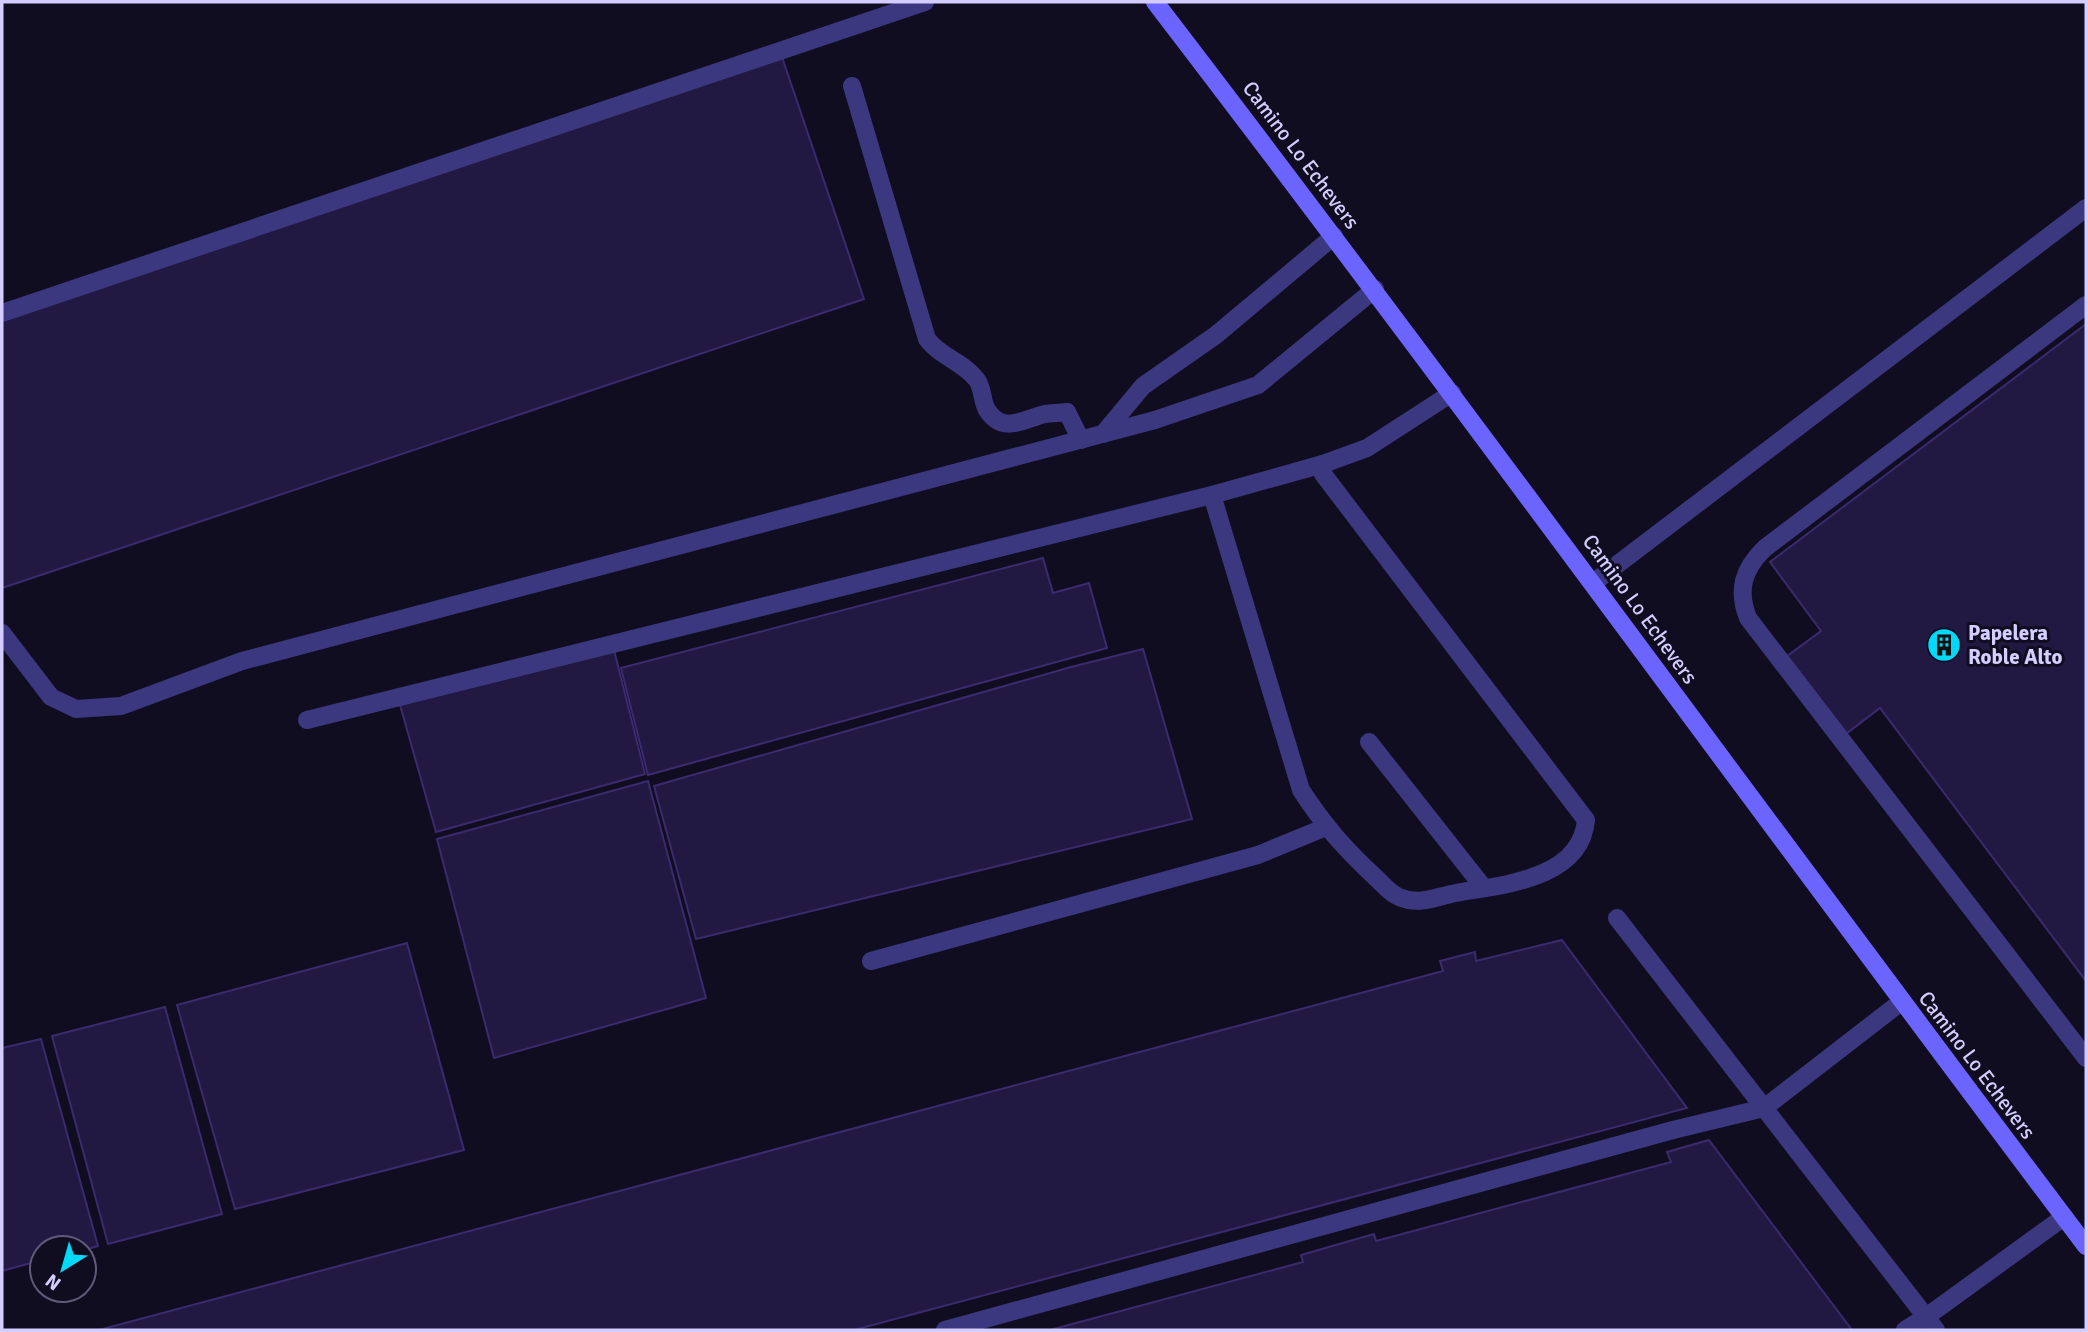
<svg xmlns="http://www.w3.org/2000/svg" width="2088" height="1332" font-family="Signika,sans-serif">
<rect width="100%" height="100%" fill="#110d21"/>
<g fill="#221942" stroke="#3a2b6e" stroke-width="2">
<polygon points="782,57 864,299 2,588 2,318"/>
<polygon points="2086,324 2086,981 1880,708 1842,737 1783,659 1821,631 1770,562"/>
<polygon points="1043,558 1053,593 1089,583 1107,648 648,775 621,668"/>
<polygon points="613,646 645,774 436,832 400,705"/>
<polygon points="1143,649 1192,819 696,939 654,786 1071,667"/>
<polygon points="648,781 706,998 494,1058 437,839"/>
<polygon points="1562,940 1687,1108 854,1330 99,1330 1443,971 1440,961 1475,952 1476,961"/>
<polygon points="407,943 464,1150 235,1209 177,1005"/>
<polygon points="165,1007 222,1214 108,1244 52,1036"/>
<polygon points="41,1039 98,1246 84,1250 42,1248 42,1260 2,1271 2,1048"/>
<polygon points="1709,1140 1852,1330 1050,1330 1303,1262 1301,1255 1374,1234 1376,1241 1671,1162 1667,1152"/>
</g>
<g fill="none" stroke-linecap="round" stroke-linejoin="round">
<g stroke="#3c3880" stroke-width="18">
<path d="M852 86 927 339C940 357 964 362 977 380 983 388 982 402 987 410 1003 435 1024 419 1045 414 1052 413 1060 413 1067 412L1081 440"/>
<path d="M2086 305 1765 548C1743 569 1737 590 1748 618L2086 1058"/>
<polyline points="2,313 925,2"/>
<polyline points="1103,434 1143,386 1216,335 1334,236"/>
<path d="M1212 495 1301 790C1323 824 1344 848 1374 876 1382 883 1389 893 1399 897 1420 906 1434 897 1456 893 1500 885 1581 880 1586 820L1323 474V464L1367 448 1452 393"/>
<polyline points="1593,583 2086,208"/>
<polyline points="2,633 51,697 76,709 121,706 242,661 1155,420 1258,385 1375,289"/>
<polyline points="307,720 1212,495 1323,464"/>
<polyline points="1369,742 1484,888"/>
<polyline points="1617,918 1936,1330"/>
<polyline points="871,961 1258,855 1326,827"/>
<polyline points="945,1330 1673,1130 1764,1108 1901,1002"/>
<polyline points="1905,1330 1926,1317 2064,1217"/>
</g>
<path stroke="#6b64ff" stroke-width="18" d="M1155 2C1470 413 1774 833 2086 1246"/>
</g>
<defs>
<g id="building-disc" transform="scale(1.75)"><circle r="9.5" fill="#00d9f7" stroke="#110d21"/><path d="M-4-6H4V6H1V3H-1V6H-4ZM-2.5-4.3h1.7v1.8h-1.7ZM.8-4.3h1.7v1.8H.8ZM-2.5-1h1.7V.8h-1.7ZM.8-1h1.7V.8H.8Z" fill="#111"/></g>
</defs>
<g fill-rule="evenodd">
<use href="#building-disc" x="1944" y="645"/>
</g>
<g text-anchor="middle" stroke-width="6" stroke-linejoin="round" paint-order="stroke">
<g font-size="21" fill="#d4cdff" stroke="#110d21">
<text transform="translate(1301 155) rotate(53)" y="7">Camino Lo Echevers</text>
<text transform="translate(1640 609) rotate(54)" y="7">Camino Lo Echevers</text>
<text transform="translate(1977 1065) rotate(53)" y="7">Camino Lo Echevers</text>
</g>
<g font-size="21" font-weight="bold" fill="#d4cdff" stroke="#110d21" text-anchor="start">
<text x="1968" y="640">Papelera<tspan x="1968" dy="24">Roble Alto</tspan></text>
</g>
</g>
<rect width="2088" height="1332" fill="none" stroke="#d4cdff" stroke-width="7"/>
<g transform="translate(63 1269) rotate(217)"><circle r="33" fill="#110d21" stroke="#5f5a7a" stroke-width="2"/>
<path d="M0-5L12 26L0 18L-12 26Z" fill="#00d9f7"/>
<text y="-10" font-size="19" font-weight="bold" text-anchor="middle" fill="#d4cdff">N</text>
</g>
</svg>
